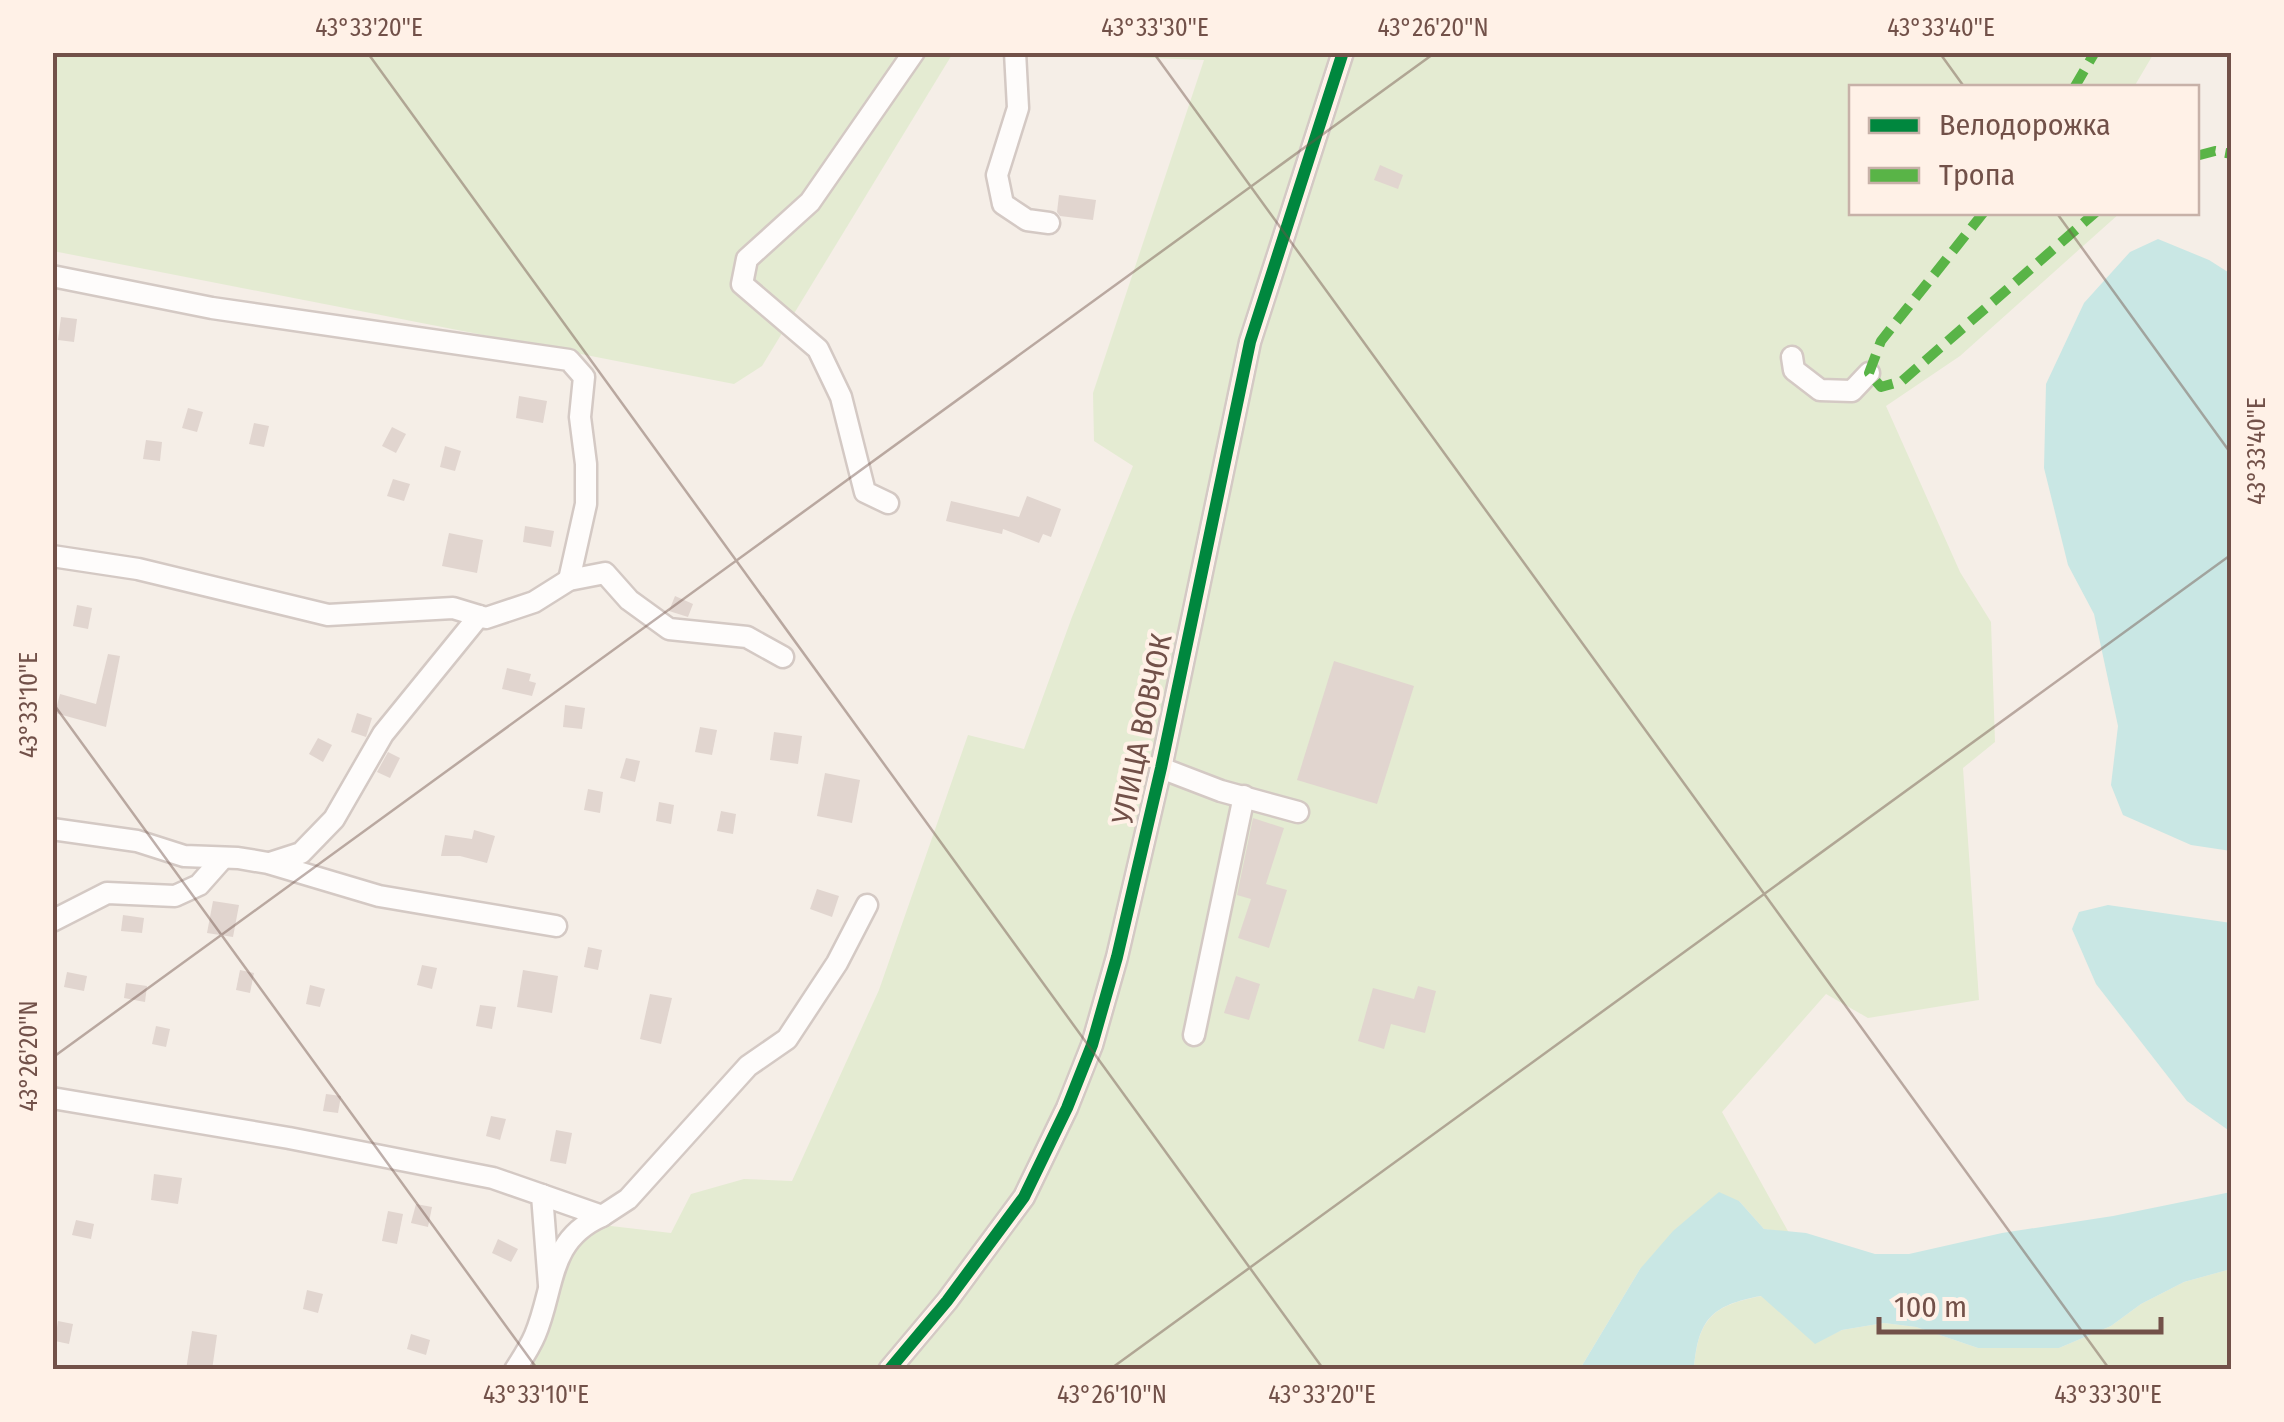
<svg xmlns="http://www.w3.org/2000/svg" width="2284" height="1422" font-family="'Fira Sans Condensed',sans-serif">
<rect width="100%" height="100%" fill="#f5eee7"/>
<g fill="#e4ebd2">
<polygon points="52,53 953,53 762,366 734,384 53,251"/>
<polygon points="1027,53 2154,53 2134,87 1852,88 1852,212 2120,213 1960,356 1886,406 1960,572 1991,622 1995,742 1963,768 1979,1000 1868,1018 1826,994 1722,1112 1789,1233 1764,1229 1739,1201 1640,1269 1580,1369 515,1370 585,1223 671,1233 691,1194 744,1179 792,1181 879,990 968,735 1024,749 1072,617 1133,466 1094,441 1093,393 1204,60"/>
<path d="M2231 1269V1369L1694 1370C1698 1319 1712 1305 1762 1296L1815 1343 1842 1330 1884 1323 1916 1327 1978 1348H2059L2111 1326 2141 1304 2184 1282Z"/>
</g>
<g fill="#c9e7e4">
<polygon points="2158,239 2209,260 2231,274 2231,851 2191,845 2123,815 2111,785 2118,726 2094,614 2068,565 2044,468 2046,384 2084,303 2130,252"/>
<polygon points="2108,905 2231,923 2231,1132 2187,1101 2096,984 2072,929 2079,912"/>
<path d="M1719 1192 1739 1201 1764 1229 1806 1233 1875 1254H1909L2002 1233 2113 1216 2231 1192V1269L2184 1282 2141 1304 2111 1326 2059 1348H1978L1916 1327 1884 1323 1842 1330 1815 1344 1761 1296C1711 1305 1698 1320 1694 1369H1580L1640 1269 1673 1231Z"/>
</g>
<g fill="#e1d5cf">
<polygon points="1380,165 1403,175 1398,189 1374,180"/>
<polygon points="1059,195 1096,200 1093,220 1060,216 1057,212"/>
<polygon points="61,317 77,319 74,342 58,340"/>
<polygon points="519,396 547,401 543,423 516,418"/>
<polygon points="188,408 203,412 197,432 182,428"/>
<polygon points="254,423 269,426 264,447 249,444"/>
<polygon points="392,427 406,434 396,453 382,446"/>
<polygon points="146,440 162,442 160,461 143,459"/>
<polygon points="445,446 461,451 455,471 440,467"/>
<polygon points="393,479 410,484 404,501 387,496"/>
<polygon points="1027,496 1061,509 1051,537 1043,534 1039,543 1003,529 1002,534 946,521 951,501 1019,517"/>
<polygon points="525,526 554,531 551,547 523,542"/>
<polygon points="449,533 483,540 477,573 442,566"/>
<polygon points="675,596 693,604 688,617 669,611"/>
<polygon points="77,605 92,608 88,629 73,626"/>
<polygon points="108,654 120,656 106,727 55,713 60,694 96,704"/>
<polygon points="1334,661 1414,686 1377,804 1297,780"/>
<polygon points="507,668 531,674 529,681 536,683 532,696 502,689"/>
<polygon points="565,705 585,708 582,729 563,727"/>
<polygon points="357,713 372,718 366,737 351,732"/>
<polygon points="700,727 717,730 712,755 695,752"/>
<polygon points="774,732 802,736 798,764 770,760"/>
<polygon points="318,738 332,745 323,762 309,754"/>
<polygon points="388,752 400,758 390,778 377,772"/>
<polygon points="626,758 640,761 635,782 620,778"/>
<polygon points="825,773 860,780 852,823 817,816"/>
<polygon points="588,789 603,792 600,813 584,810"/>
<polygon points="659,802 674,805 671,824 656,821"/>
<polygon points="721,811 736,814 733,834 717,831"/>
<polygon points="1253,818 1284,828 1266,884 1287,890 1269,948 1238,938 1251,899 1237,895"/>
<polygon points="474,830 495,836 487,863 460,856 441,856 445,835 472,839"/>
<polygon points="817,889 839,896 832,917 810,909"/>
<polygon points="213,901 239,905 233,937 207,933"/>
<polygon points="123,915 144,918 142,933 121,931"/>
<polygon points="588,947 602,950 598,970 584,967"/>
<polygon points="422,965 437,968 432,989 417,985"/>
<polygon points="240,970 254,973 250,993 236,990"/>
<polygon points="523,970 558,976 552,1013 517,1007"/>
<polygon points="67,972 87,976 84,991 64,987"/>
<polygon points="1236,976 1260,984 1249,1020 1224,1013"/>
<polygon points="126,983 147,986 145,1002 124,998"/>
<polygon points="310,985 325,989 320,1007 306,1004"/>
<polygon points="1418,986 1436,991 1425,1033 1391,1024 1384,1049 1358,1041 1373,988 1414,999"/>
<polygon points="650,994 672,998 661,1044 640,1039"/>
<polygon points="480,1005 496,1007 492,1029 476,1026"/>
<polygon points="156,1026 170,1029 166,1047 152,1044"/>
<polygon points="326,1094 341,1096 338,1113 323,1111"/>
<polygon points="491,1116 506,1119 500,1140 486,1136"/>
<polygon points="556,1130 572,1133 566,1164 550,1161"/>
<polygon points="154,1174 182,1178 178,1204 151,1200"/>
<polygon points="416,1204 432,1207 428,1227 411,1223"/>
<polygon points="388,1211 403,1214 397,1244 382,1241"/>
<polygon points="76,1220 94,1224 91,1239 72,1235"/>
<polygon points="498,1239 518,1249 511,1262 492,1253"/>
<polygon points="307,1290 323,1294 318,1313 303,1309"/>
<polygon points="58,1321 73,1324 69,1344 55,1341"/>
<polygon points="192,1331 217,1335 212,1370 186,1370"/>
<polygon points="411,1334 430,1340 426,1355 407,1349"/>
</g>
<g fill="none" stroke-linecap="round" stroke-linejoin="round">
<g stroke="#d4c9c4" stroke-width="25">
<g id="minor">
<polyline points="1015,52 1018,108 997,175 1003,204 1027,220 1049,223"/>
<polyline points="52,276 212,308 569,360 584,377 580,417 586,464 586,504 569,580"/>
<polyline points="1792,357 1794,370 1820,390 1852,391 1869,373"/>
<polyline points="888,503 865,492 841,397 818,349 742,284 747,259 810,202 914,52"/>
<polyline points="52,556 138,569 328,615 453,608 486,618 534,602 569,580 605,573 629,600 669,629 747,637 783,657"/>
<polyline points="1161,768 1221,791 1298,812"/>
<polyline points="52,829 137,841 184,856 238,858 268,863 379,896 556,926"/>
<polyline points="270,863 301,853 334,819 383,734 479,616"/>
<polyline points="52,921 107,893 175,896 199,885 223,858"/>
<polyline points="1194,1035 1244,796"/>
<polyline points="52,1098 289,1138 493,1178 542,1195 549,1285"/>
<polyline points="542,1195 602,1216 628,1199 748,1066 787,1039 837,963 867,905"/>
<path d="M515 1370C522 1359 530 1347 535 1335 555 1288 547 1240 602 1216"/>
<polyline points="889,1370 947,1301 1024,1197 1067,1108 1092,1045 1117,957 1161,768 1250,342 1343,52"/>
</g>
</g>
<use href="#minor" stroke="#fefcfb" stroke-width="20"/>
<g stroke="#59b447" stroke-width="10" stroke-dasharray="20 10" stroke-linecap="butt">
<polyline points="2074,88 2095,52"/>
<polyline points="2196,156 2215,151 2232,154"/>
<polyline points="1984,212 1881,341 1869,373 1881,387 1902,381 2096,212"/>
</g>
<g stroke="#fff1e7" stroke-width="19">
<polyline id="cycleway" points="889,1370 947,1301 1024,1197 1067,1108 1092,1045 1117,957 1161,768 1250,342 1343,52"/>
</g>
<use href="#cycleway" stroke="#00873e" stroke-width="12"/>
</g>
<path fill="none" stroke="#725149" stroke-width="2.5" stroke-opacity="0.45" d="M367 52 1324 1370M1153 52 2110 1370M1939 52 1965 88M2056 212 2232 455M52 702 538 1370M52 1058 1436 52M1109 1370 2232 554"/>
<g text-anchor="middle" stroke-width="8" stroke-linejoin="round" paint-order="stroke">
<g font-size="30" fill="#725149" stroke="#fff1e7">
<text transform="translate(1142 729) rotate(-78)" y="10">УЛИЦА ВОВЧОК</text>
</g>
</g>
<rect width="2284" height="1422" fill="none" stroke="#fff1e7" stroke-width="110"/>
<rect x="1849" y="85" width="350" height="130" fill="#fff1e7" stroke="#c7b1a8" stroke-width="2.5"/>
<rect x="1869" y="118" width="50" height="15" fill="#00873e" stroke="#c7b1a8" stroke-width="2.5"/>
<text x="1939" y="135" font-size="30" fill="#725149">Велодорожка</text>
<rect x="1869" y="168" width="50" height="15" fill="#59b447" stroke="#c7b1a8" stroke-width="2.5"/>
<text x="1939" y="185" font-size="30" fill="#725149">Тропа</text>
<path d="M1879 1317v15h282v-15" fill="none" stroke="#725149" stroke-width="5"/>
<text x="1894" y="1317" font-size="30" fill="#725149" stroke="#fff1e7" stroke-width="8" paint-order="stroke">100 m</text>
<rect x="55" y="55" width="2174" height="1312" fill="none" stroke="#725149" stroke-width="4"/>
<g font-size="25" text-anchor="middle" fill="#725149">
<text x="369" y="36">43°33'20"E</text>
<text x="1155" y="36">43°33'30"E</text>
<text x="1433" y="36">43°26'20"N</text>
<text x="1941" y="36">43°33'40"E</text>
<text transform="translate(2256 451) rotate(-90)" y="9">43°33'40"E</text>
<text transform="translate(28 705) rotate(-90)" y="9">43°33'10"E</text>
<text transform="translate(28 1056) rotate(-90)" y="9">43°26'20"N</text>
<text x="536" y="1403">43°33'10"E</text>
<text x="1112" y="1403">43°26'10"N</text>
<text x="1322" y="1403">43°33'20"E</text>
<text x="2108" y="1403">43°33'30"E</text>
</g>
</svg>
